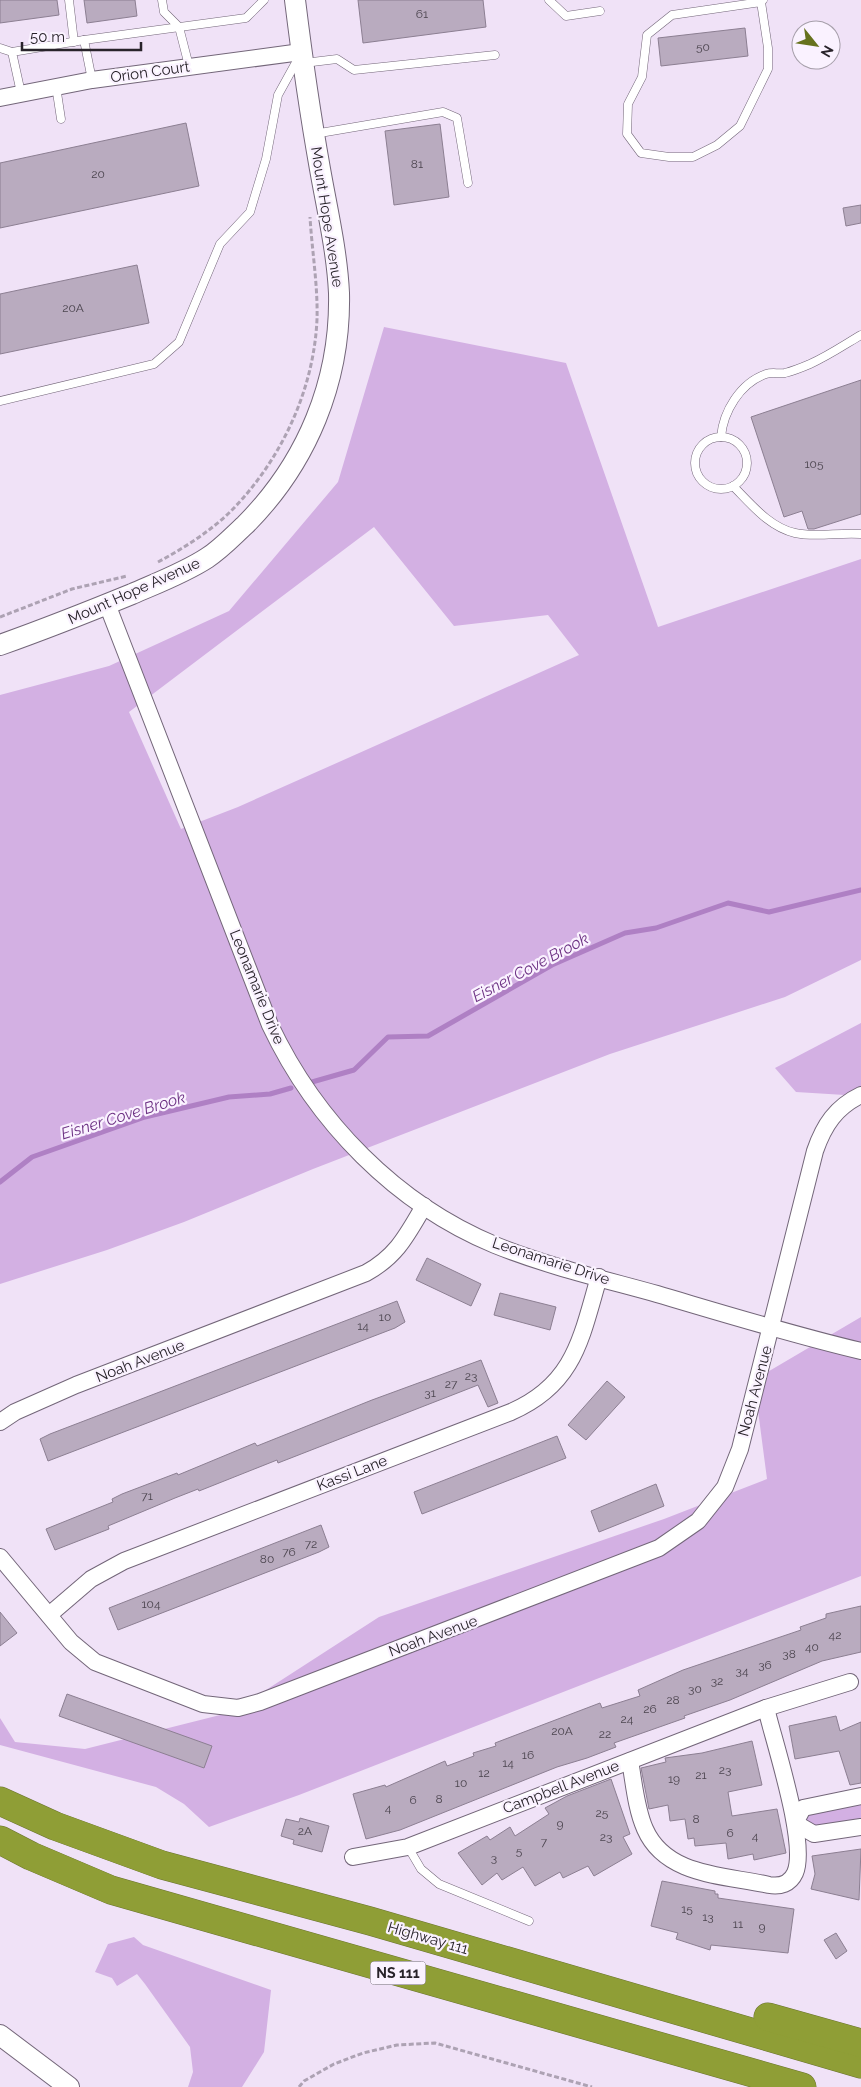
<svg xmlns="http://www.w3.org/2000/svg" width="861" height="2087" font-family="Raleway,sans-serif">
<rect width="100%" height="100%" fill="#f0e2f7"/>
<g fill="#d3b0e3" fill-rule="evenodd">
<path d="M384 327 566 363 658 627 861 559V960L785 997 610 1054 313 1169 184 1222 107 1250 0 1284V695L109 666 229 611 338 482ZM374 527 454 626 548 615 579 655 238 807 181 829 129 712Z"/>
<polygon points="861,1023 861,1096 796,1092 775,1068"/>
<polygon points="861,1317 861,1576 299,1795 209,1827 184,1804 156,1787 0,1745 0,1718 15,1742 85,1749 232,1712 379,1617 664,1519 767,1479 754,1380"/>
<polygon points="861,1805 861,1820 810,1826 804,1819 806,1813"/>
<polygon points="134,1937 143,1945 271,1990 264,2052 242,2087 188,2087 193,2072 190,2047 145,1984 137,1974 117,1986 112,1978 95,1972 108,1944"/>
</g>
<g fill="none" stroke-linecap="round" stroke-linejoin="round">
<g stroke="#af80c4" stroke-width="5">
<polyline points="312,1082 354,1070 388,1037 428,1036 552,965 625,933 656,928 728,903 769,912 861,890"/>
<polyline points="0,1182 32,1157 145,1117 229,1097 270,1094 291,1088"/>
</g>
</g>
<g fill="#b9abbf" stroke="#8c7f92">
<polygon points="0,0 57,0 59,15 0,23"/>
<polygon points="84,0 135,0 137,16 87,23"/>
<polygon points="358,0 483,0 486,27 363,43"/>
<polygon points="745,28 748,56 661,66 658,38"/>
<polygon points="186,123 199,186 0,228 0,163"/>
<polygon points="440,124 449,197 394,205 385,131"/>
<polygon points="861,205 861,223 846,226 843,208"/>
<polygon points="137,265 149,323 0,354 0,294"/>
<polygon points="861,380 861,514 814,529 808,529 802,511 784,517 751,417"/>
<polygon points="427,1258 481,1284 471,1306 416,1280"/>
<polygon points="500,1293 556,1307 550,1330 494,1315"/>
<polygon points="397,1301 405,1322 395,1328 48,1461 40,1439 50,1434"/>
<polygon points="481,1360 498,1403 488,1407 478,1385 278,1463 277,1460 199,1491 198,1489 175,1498 108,1526 109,1529 55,1550 46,1529 113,1502 112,1499 122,1494 177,1473 178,1475 255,1443 257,1446 372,1400"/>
<polygon points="607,1381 625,1397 586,1440 568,1425"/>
<polygon points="557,1436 566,1458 422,1514 414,1492"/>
<polygon points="656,1484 664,1506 599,1532 591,1511"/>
<polygon points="321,1525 329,1547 319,1552 118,1630 109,1608"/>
<polygon points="861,1606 861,1652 822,1661 730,1700 684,1716 685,1718 614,1743 616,1747 587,1758 557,1767 400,1830 366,1839 353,1794 385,1785 386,1787 445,1761 447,1766 474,1756 473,1753 496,1746 495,1743 600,1703 602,1708 640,1696 638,1690 683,1670 801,1630 800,1627 826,1618 826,1614"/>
<polygon points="0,1612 17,1633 0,1646"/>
<polygon points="67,1694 212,1746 204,1768 59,1716"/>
<polygon points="836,1716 840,1731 861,1722 861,1783 850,1785 839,1751 795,1759 789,1726"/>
<polygon points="752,1741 762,1785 728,1792 732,1816 777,1809 786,1853 754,1860 753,1854 728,1859 726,1843 695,1846 694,1838 688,1839 685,1819 670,1821 668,1805 649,1809 641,1768 666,1762 665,1758 702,1753"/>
<polygon points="611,1779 630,1834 623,1837 632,1854 594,1876 588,1866 563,1878 560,1872 535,1886 523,1867 502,1880 497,1873 482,1885 458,1853 487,1836 490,1840 510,1827 515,1836 549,1814 545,1808 567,1796"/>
<polygon points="300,1818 329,1826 322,1852 293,1844 294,1840 281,1836 286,1819 299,1822"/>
<polygon points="861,1849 859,1900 811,1889 815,1874 812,1856"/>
<polygon points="662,1881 715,1891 715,1894 718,1894 718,1898 794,1909 788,1953 711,1945 710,1950 676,1939 678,1933 651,1926"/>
<polygon points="836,1933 847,1951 836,1959 824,1940"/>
</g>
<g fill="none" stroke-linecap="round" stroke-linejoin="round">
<g stroke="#736679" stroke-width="9">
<g id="service">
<polyline points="69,0 74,42"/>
<polyline points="162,0 164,12 179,27 189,66"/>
<polyline points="549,0 566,16 600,11"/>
<polyline points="761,2 768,48 768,69 740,126 717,145 693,157 669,157 641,153 627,134 628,104 642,77 647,35 672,15 761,2 763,0"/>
<polyline points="0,48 12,52"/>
<polyline points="304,63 337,59 354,70 495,55"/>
<polyline points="92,80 84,40 246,18 264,0"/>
<polyline points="56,86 61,119"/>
<polyline points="21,93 12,52 84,40"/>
<polyline points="314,134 443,112 457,118 468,183"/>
<polyline points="0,401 154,364 179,342 220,244 250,212 266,159 278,95 299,57"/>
<path d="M721 437C723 412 740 383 766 374 772 372 778 374 785 373 793 371 803 367 810 364 828 356 844 345 861 335"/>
<circle cx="721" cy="463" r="26"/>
<path d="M733 486C751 504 769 527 795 533 816 538 839 532 861 534"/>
<polyline points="408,1847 421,1869 439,1884 529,1921"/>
</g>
</g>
<g stroke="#736679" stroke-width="18">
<g id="minor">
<polyline points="0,98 92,80 301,52"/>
<path d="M107 604 270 1025C316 1122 396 1204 495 1245 547 1266 603 1279 657 1294 725 1314 793 1335 861 1351"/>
<path d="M0 1422 15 1412 76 1385 366 1273C397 1256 407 1235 424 1206"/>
<path d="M0 1557 71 1642 95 1662 203 1704 238 1708 260 1702 659 1548 698 1521 725 1487 740 1449 815 1151C824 1125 836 1107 861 1095"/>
<path d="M49 1615 91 1579 124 1561 511 1412C575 1384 581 1338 599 1277"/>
<path d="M630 1761C634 1783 636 1809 645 1829 666 1877 726 1875 769 1885 780 1887 790 1884 795 1873 808 1844 774 1742 766 1708"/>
<polyline points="795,1823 803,1808 861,1796"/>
<polyline points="795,1823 814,1834 861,1827"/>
<polyline points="353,1857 408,1847 766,1708 850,1682"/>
</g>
</g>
<g stroke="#736679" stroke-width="22">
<g id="tertiary">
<path d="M0 645C45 629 88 612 132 594 157 583 184 573 207 558 221 549 233 536 245 525 307 463 341 381 339 293 337 251 327 209 320 169 310 113 302 57 295 0"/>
<polyline points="0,2035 69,2087"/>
</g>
</g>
<g stroke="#6b7332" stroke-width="29">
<g id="motorway">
<polyline points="0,1801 55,1826 162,1865 370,1921 861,2064"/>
<polyline points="0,1840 31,1856 111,1890 802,2087"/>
<polyline points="768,2017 861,2043"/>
</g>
</g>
<g stroke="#ada2b3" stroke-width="3" stroke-dasharray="5 2.5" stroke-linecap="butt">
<path d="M158 562C184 548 211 531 232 510 281 460 314 390 317 319 318 286 312 251 310 217"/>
<polyline points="0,617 72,589 127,576"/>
<polyline points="299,2087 304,2081 334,2064 363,2053 397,2045 435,2043 592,2087"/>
</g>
<use href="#service" stroke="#fff" stroke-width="8"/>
<use href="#minor" stroke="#fff" stroke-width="16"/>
<use href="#tertiary" stroke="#fff" stroke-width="20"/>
<use href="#motorway" stroke="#8f9e36" stroke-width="28"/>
</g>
<g text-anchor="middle" stroke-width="4.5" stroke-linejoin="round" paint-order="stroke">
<g font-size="12" fill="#4c454f">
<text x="422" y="18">61</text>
<text x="703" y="51">50</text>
<text x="417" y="168">81</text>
<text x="98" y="178">20</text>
<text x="73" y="312">20A</text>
<text x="814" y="468">105</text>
<text x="385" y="1321">10</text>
<text x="363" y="1330">14</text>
<text x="471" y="1380">23</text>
<text x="451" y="1388">27</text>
<text x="430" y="1397">31</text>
<text x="147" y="1500">71</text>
<text x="311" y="1548">72</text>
<text x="289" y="1556">76</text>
<text x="267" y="1563">80</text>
<text x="151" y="1608">104</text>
<text x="835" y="1639">42</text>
<text x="812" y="1651">40</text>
<text x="789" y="1658">38</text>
<text x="765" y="1669">36</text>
<text x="742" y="1675">34</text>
<text x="717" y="1685">32</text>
<text x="695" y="1693">30</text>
<text x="673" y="1704">28</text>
<text x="650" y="1713">26</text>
<text x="627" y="1723">24</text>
<text x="562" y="1735">20A</text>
<text x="605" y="1738">22</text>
<text x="528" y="1759">16</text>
<text x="508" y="1767">14</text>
<text x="725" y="1774">23</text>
<text x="484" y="1777">12</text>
<text x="701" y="1779">21</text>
<text x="674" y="1783">19</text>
<text x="461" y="1787">10</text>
<text x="439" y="1803">8</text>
<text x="413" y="1804">6</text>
<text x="388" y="1812">4</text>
<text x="602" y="1817">25</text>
<text x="696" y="1823">8</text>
<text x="560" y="1828">9</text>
<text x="305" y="1835">2A</text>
<text x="730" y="1837">6</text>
<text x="755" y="1840">4</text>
<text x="606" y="1841">23</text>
<text x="544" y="1846">7</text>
<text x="519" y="1855">5</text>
<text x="494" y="1862">3</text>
<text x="687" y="1913">15</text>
<text x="708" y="1921">13</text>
<text x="738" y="1928">11</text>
<text x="762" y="1931">9</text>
</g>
<rect fill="#faf2ff" stroke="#67616a" stroke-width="1" x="370.5" y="1961.5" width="55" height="23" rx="4"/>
<g font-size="14" font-weight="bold" fill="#28232a">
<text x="398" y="1978">NS 111</text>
</g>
<g font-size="15" fill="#28232a" stroke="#faf2ff">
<text transform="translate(150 72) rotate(-8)" y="5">Orion Court</text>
<text transform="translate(327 217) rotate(81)" y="5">Mount Hope Avenue</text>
<text transform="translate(134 591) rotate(-24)" y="5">Mount Hope Avenue</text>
<text transform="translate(257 987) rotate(68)" y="5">Leonamarie Drive</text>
<text transform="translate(551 1261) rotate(18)" y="5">Leonamarie Drive</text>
<text transform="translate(140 1361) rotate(-21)" y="5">Noah Avenue</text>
<text transform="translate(755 1391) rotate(-75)" y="5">Noah Avenue</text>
<text transform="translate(352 1473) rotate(-21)" y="5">Kassi Lane</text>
<text transform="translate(433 1636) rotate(-20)" y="5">Noah Avenue</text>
<text transform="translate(561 1787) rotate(-21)" y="5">Campbell Avenue</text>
<text transform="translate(428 1938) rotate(16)" y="5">Highway 111</text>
</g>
<g font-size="16" font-style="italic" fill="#6d3284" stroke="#faf2ff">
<text transform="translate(530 967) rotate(-28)" y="6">Eisner Cove Brook</text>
<text transform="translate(123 1115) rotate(-17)" y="6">Eisner Cove Brook</text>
</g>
</g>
<g transform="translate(816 45) rotate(120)"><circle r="24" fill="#faf2ff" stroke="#a69faa"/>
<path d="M0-4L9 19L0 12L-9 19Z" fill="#66721d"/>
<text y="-8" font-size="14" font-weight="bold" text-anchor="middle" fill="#28232a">N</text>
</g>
<path d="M22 42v8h119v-8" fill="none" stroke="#28232a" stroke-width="2.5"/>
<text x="30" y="42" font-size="15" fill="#28232a" stroke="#faf2ff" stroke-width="4" paint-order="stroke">50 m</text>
</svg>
